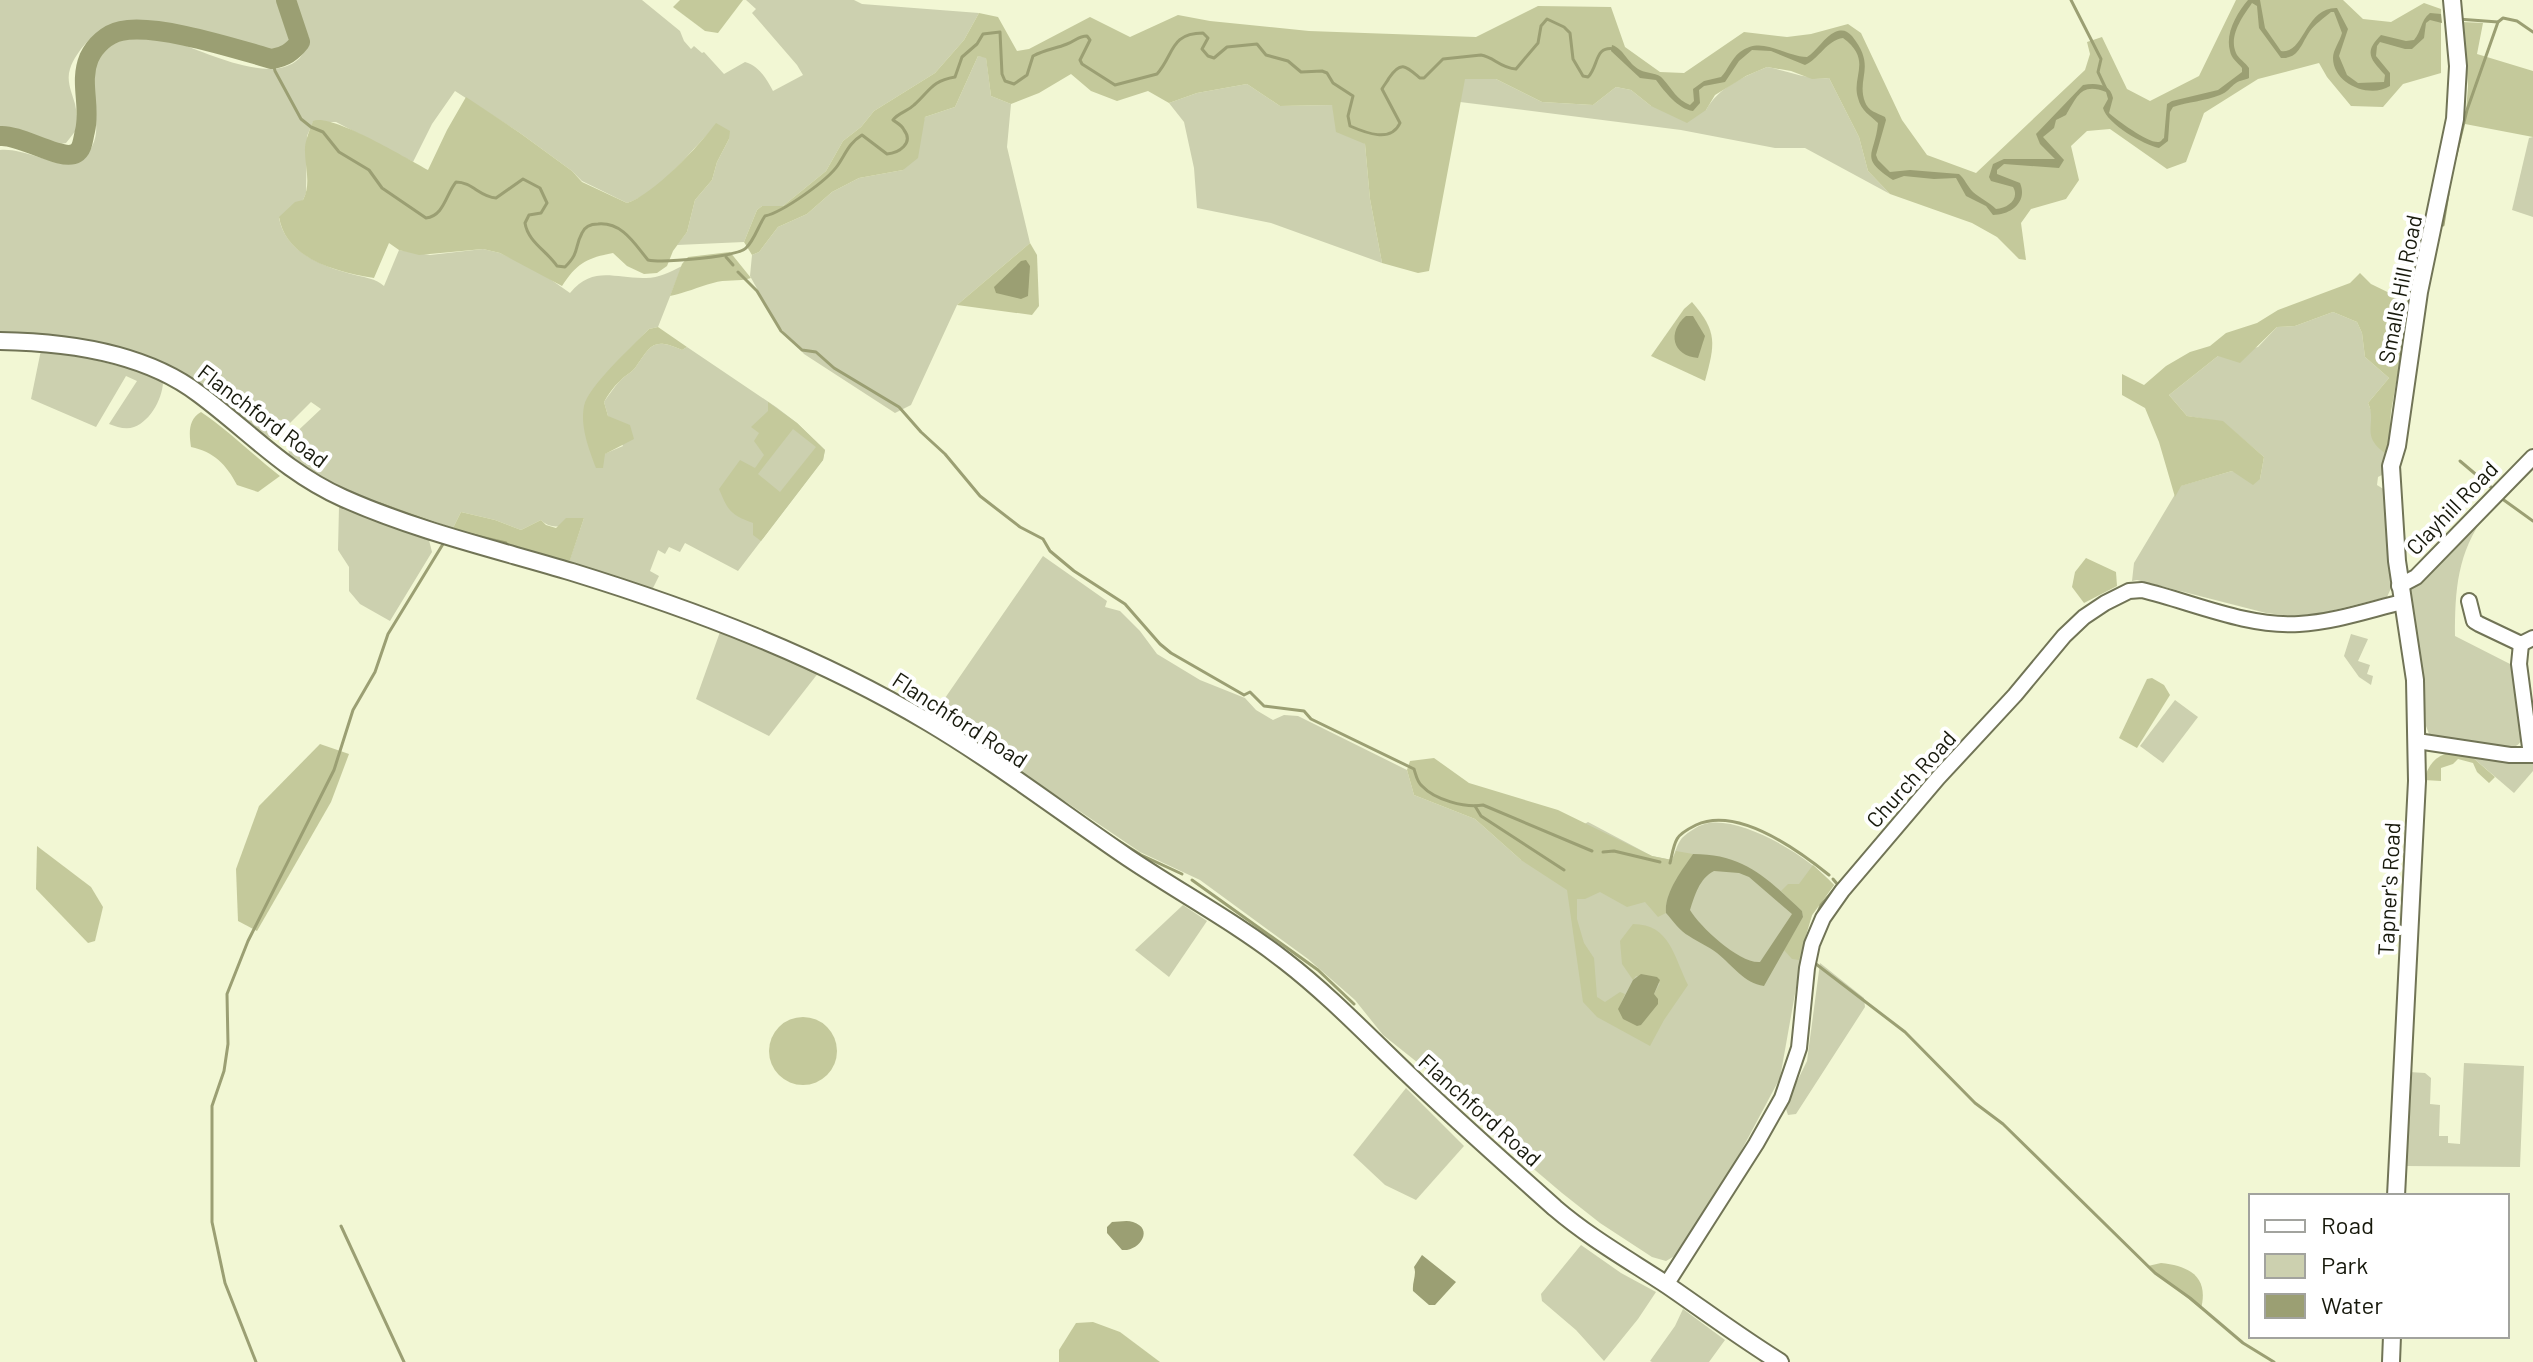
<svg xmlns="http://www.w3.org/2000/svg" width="2533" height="1362" font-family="Barlow,sans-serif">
<rect width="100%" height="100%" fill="#f2f7d4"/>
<g fill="#ccd0af">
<path d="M0 0H279C298 36 298 63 248 50 200 38 127 0 86 43 80 50 73 59 70 69 66 81 72 93 75 104 77 112 77 121 77 129L66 143C43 148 23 132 0 131Z"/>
<path d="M291 0H642L680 31 684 41 691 49 694 46 702 53 704 52 724 74 745 62C759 66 766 78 773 91L803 75 797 65 752 13 756 9 746 0H854L862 4 979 13 964 40 935 73 874 111 861 127 843 141 826 171 783 206H762L757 210 744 242 677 245 687 232 695 200 712 180 717 162 729 139 708 134C685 157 659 193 627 203L582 181 572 171 520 133 455 91 432 124 413 162 336 122H313L307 136 306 193 303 200 279 218C285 252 323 267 355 275 367 278 374 278 384 286L399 250 430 255 483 249 500 253 540 272 570 293C594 265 614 279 646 278 659 278 670 272 682 266L658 327 649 329 598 383 602 460 604 454 623 446 608 416 604 402C609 395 614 387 620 381 624 376 631 373 635 368 651 345 653 337 682 350L687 347 776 407 797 423 825 450 823 460 738 571 685 543 680 552 669 547 665 554 658 550 650 571 659 576 651 592 563 562 570 559 584 518C569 523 554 533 541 520L521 530 495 520 461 512 453 528 336 488 289 458 288 440 321 409 311 402 281 432 271 438 257 433 192 378 158 361 74 337 0 335V150C22 147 61 169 77 163 82 161 87 154 90 150 112 115 66 80 101 47 109 41 118 35 128 34 142 33 158 35 170 40 205 51 297 100 309 38Z"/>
<polygon points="978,56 986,57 991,96 1011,104 1007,147 1030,243 957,305 911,405 895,413 804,354 776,323 750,276 752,255 759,252 778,227 807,214 832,192 859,178 903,170 925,117 955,107"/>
<path d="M1767 67C1789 71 1808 80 1829 78L1859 137 1868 171 1890 194 1805 148H1775L1681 130 1460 102 1464 79H1496L1542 102 1593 105 1616 87 1631 90 1651 106 1706 110C1719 87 1743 77 1767 67Z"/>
<polygon points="1247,84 1280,106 1332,105 1365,144 1370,199 1382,263 1271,223 1197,208 1194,168 1184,122 1169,103 1197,93"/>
<polygon points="2533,137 2533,217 2512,210 2529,138"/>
<polygon points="2333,312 2357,322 2362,333 2365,357 2389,378 2368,403 2388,455 2386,473 2378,477 2377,485 2385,490 2387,499 2392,586 2387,597 2318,614 2292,616 2266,613 2137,580 2132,581 2134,563 2180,486 2232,471 2260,479 2264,457 2223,422 2187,416 2169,395 2218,356 2258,347 2277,327 2295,326"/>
<path d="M41 350 76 355 118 366 120 363 163 379C164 396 151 421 134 427 126 430 117 427 109 424L137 381 126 376 96 427 31 399Z"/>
<polygon points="339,507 429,540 432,552 390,621 360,604 349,591 349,567 338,550"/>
<path d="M2486 514C2457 553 2455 590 2455 636L2514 666 2524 734C2521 744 2517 747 2507 749L2433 737 2429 734 2426 726 2421 663 2409 592Z"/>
<path d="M1043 556 1107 601 1105 607 1120 611 1140 631 1157 654 1200 680 1245 698 1256 710 1273 720 1284 715 1298 716 1407 770 1414 795 1475 819 1521 860 1588 822 1652 856 1672 860C1675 853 1677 844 1682 838 1688 832 1700 824 1709 823 1746 818 1811 858 1834 885L1812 915 1806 932 1780 1078 1724 1183 1678 1254 1666 1261 1652 1257 1600 1223 1562 1193 1502 1142 1452 1090 1383 1035 1355 1000 1308 959 1200 880 1140 852 1029 777 1021 775 934 714Z"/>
<polygon points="720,632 819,672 769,736 696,699"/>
<polygon points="2351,634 2368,639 2358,661 2370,665 2367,674 2373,676 2371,685 2359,677 2344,656"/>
<polygon points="2175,700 2198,717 2163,763 2140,746"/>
<polygon points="2471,756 2533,763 2533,771 2514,793"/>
<polygon points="1183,905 1207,921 1169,977 1135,950"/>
<polygon points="1820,963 1864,998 1865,1007 1796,1114 1788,1115 1785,1106 1807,1061"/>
<polygon points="2464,1063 2524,1066 2520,1167 2407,1166 2409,1072 2425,1073 2431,1078 2430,1104 2440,1105 2439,1136 2448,1136 2448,1143 2460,1144"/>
<polygon points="1406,1088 1464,1146 1416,1200 1385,1185 1353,1155"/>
<polygon points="1581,1245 1621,1273 1656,1292 1638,1319 1604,1361 1576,1330 1542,1301 1541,1294"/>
<polygon points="1683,1309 1725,1340 1709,1362 1652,1362 1650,1361 1675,1326"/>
</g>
<g fill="#c4c99b" fill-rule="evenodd">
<polygon points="680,0 743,0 718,33 705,31 673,7"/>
<polygon points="2236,0 2343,0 2363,19 2391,22 2424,3 2441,9 2441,73 2403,84 2383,107 2351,106 2327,77 2319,63 2258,79 2204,113 2186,162 2167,169 2110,129 2087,131 2071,146 2079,180 2066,199 2031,209 2021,223 2026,260 2019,259 1997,237 1972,223 1890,194 1868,171 1859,137 1829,78 1812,79 1791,71 1767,67 1746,76 1715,95 1706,110 1687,123 1651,106 1631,90 1616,87 1593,105 1542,102 1496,79 1465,79 1429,271 1418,273 1382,263 1370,199 1365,144 1336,132 1332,105 1280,106 1247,84 1197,93 1169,103 1148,91 1117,101 1091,91 1071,74 1039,93 1011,104 991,96 986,58 978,56 955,107 925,117 918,158 903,170 859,178 832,192 807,214 778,227 759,252 752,255 744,242 757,210 762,206 783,206 826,171 843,141 861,127 874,111 935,73 964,40 979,13 998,17 1017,51 1029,49 1090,17 1130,37 1178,15 1210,21 1309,31 1476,37 1538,6 1611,7 1625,47 1660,72 1684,73 1744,32 1787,37 1811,34 1848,24 1861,33 1902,120 1927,155 1976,173 2085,70 2090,54 2087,42 2102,37 2127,89 2150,101 2199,76"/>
<polygon points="2463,22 2483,23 2477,54 2533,71 2533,137 2465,124 2468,86"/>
<path d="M466 97 520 133 572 171 582 182 627 203C653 195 699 146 716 123L730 131 729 139 717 162 712 180 695 200 687 232 673 251 667 266 657 273 644 274 627 266 613 253C587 258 577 263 562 286L500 253 483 249 419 255 399 250 389 243 374 278C336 272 286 259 279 217L295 202 303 200C312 183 304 165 305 147 306 138 310 130 313 121 332 113 407 159 428 170L447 130Z"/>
<polygon points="1030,243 1037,255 1039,306 1032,315 957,305"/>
<path d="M730 252 751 278C739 282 725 279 713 283 698 287 685 293 670 296L682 264 688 257Z"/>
<path d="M2360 273 2371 284 2410 303 2391 412 2388 455C2358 436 2378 424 2368 403L2389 378 2365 357 2362 333 2357 322 2333 312 2295 326 2277 327 2240 363 2218 356 2169 395 2187 416 2223 421 2264 457 2260 479 2253 485 2232 471 2181 486 2175 497 2159 442 2145 408 2122 395V374L2144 385 2166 366 2190 352 2210 346 2226 333 2257 323 2278 310 2350 283Z"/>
<path d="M1692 302C1718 332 1715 344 1705 381L1651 356 1684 309Z"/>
<path d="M658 327 687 347 682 350C653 337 651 345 635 368 631 373 624 376 620 381 613 387 608 395 604 402L608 416 630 425 634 439 605 454 603 468H596C589 449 580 427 584 406 589 385 633 346 649 329Z"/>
<path d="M768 402 797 423 825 450 823 460 761 541 753 535V523C731 515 728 511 719 489L740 460 755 468 764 455 754 441 759 433 751 427 768 411ZM793 429 816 447 780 492 758 474Z"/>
<path d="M201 412C229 431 253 455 280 476L258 492 237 485C226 464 214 452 191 447 189 434 188 419 201 412Z"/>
<polygon points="461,512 495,520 521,530 541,520 546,525 556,528 566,518 584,518 570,560 563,562 453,528"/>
<polygon points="2086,558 2116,572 2117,586 2084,603 2072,587 2075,572"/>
<polygon points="2152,678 2164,685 2170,695 2137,748 2119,738 2147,679"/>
<polygon points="320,744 349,754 331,802 257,931 238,921 236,869 259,806"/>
<path d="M2448 753 2471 756 2495 777 2489 783 2477 772 2473 763 2458 759 2453 764 2441 768V781L2424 780C2428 766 2434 757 2448 753Z"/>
<path d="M1434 758 1469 783 1558 810 1652 856 1672 860 1676 851 1693 854C1682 871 1664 893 1666 913L1658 917 1645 902 1627 907 1600 892 1585 899H1577V919L1584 943 1594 958 1597 997 1605 1002 1620 992 1625 994 1619 1008 1654 994 1660 983 1636 976 1633 980 1622 964 1620 941 1633 924C1670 924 1674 957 1688 985L1664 1020 1650 1046 1597 1017 1583 1002 1567 890 1521 860 1475 819 1414 795 1407 770 1410 761Z"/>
<polygon points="37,846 91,887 103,907 95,941 88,943 36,889"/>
<polygon points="1813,865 1834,885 1812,915 1799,960 1792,959 1784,950 1803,917 1802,911 1781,891 1788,884 1799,884"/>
<circle cx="803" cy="1051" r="34"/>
<path d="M2161 1263C2190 1266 2209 1277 2201 1309L2148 1266Z"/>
<polygon points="1093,1322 1120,1332 1160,1362 1059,1362 1059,1350 1076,1323"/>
</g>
<g fill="#9b9f73" fill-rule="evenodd">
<path d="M2248 0H2260L2265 28 2281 51C2304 55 2305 7 2337 8L2348 29 2339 56 2347 75 2358 83 2384 82 2385 75C2371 59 2363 53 2381 35L2406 41 2414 40C2422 31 2420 21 2430 13L2441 14 2442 23 2430 20 2426 23 2424 38 2412 49H2405L2380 42 2377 46 2376 56 2390 73V86C2370 99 2333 84 2333 58 2333 50 2340 41 2342 33L2334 12H2331C2324 18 2315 24 2310 31 2301 44 2299 59 2281 58L2259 28 2257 6 2252 3C2244 15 2228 35 2236 53 2238 58 2246 63 2249 68V78C2245 80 2240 80 2236 83 2230 87 2228 92 2220 95 2205 101 2188 102 2173 107L2170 112 2168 141 2159 148C2144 145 2107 124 2103 108L2108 99 2106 92C2081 82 2077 97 2066 115L2056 120 2054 128 2043 137 2064 160 2059 168 2004 164 1997 170V174L2020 183C2028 202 2011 215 1993 215L1986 206 1966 196 1956 178 1934 179 1904 176 1893 180C1858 157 1875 156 1878 123 1870 115 1861 111 1858 98 1851 76 1873 60 1843 38 1827 40 1819 59 1805 65L1771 51 1752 50 1739 61 1725 82 1704 86 1699 90 1700 103 1693 111C1678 109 1665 92 1656 80L1640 78 1611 51 1612 45C1624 49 1628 64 1640 70 1647 74 1658 72 1663 79 1672 89 1677 100 1690 105L1694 101 1693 89 1704 81 1721 77C1728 70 1731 59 1740 52 1762 35 1783 56 1807 57 1817 51 1824 37 1835 32 1843 29 1847 31 1852 36 1877 67 1856 77 1865 102 1868 111 1877 113 1885 117L1886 120 1876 155 1878 160 1890 172 1910 170 1959 174C1965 179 1967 186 1973 192 1980 198 1989 202 1996 209 2008 208 2020 199 2013 187L1991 181 1989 177 1993 164 2004 159H2055L2040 144 2036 134 2083 85C2095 83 2110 83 2113 98L2109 113C2117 120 2149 144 2159 142 2161 142 2162 139 2164 138L2167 104 2172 101 2218 90 2242 72V68C2238 63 2231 58 2230 51 2225 33 2237 13 2248 0Z"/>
<polygon points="1026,260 1030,266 1028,296 1021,299 996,293 994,287 1021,261"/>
<path d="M1686 316H1693L1705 336 1698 358C1672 356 1667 332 1686 316Z"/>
<path d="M1693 854C1744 854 1767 878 1802 911L1803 917 1764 986C1744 983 1733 966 1717 953 1708 946 1698 942 1689 936 1680 931 1673 921 1666 913 1664 893 1682 870 1693 854ZM1714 871 1739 873 1749 877 1792 914 1760 962C1740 964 1700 927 1690 910 1695 895 1699 879 1714 871Z"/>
<polygon points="1641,974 1657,977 1660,980 1654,994 1658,999 1658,1004 1641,1025 1637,1026 1623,1019 1618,1009 1633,980"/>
<path d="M1112 1222C1119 1222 1127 1220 1133 1222 1155 1229 1139 1252 1122 1250L1107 1233V1227Z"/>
<path d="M1422 1255 1456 1282 1435 1305H1429L1413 1291C1412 1282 1417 1275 1414 1267Z"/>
</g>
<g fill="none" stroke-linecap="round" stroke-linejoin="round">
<g stroke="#9b9f73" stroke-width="3">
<polyline points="2071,0 2101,59 2098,72 2106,89"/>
<polyline points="2458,19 2498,22 2503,18 2517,21 2533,32"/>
<path d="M272 59 275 71 301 119 311 127 323 132 339 152 369 170 382 188 426 218C444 216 446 194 456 182 472 182 480 197 496 198L523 179 540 188 547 203 541 213 529 215 525 223C528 242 547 251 557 266L565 267C580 252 574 248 582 233 585 226 591 224 598 224 622 222 634 243 648 260 663 263 737 257 746 248 755 239 758 226 765 216 783 212 828 180 838 165 846 153 849 143 862 135L887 154C899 153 914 143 904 130 902 125 897 123 893 120 899 112 907 112 914 105 930 91 931 81 955 77L962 57 977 44 983 34 1000 32 1002 74 1005 81 1014 84 1027 75 1033 56C1046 49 1055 49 1067 44 1076 41 1078 36 1087 36L1090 40 1080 60 1082 64 1115 85 1157 74C1174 55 1170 33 1203 33L1208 38 1202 49 1208 56 1214 58 1227 47 1257 44 1266 55 1288 61 1301 72 1322 71 1327 73 1333 83 1353 96 1348 116 1350 126C1366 133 1391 143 1400 123L1382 89C1384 85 1387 82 1389 78 1401 60 1406 66 1420 78H1424L1443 59 1481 55C1494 57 1500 68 1516 69L1538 43 1541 26 1547 19 1564 27 1570 33 1573 59 1583 76 1588 77C1599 66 1594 45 1615 49"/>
<polyline points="2455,159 2467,110 2498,22"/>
<polyline points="2443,225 2448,194"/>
<polyline points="726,257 733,265"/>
<path d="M738 272 757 291 781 331 802 350 816 352 834 368 899 407 921 432 945 454 980 496 1020 527 1043 539 1050 551 1074 571 1125 604 1160 644 1171 653 1244 695 1250 692 1264 706 1304 711 1311 719 1414 769C1416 775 1417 782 1422 786 1435 800 1465 808 1483 805L1592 851"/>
<polyline points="2460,461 2492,488"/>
<polyline points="2501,498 2533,521"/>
<polyline points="380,504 433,523"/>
<polyline points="460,532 506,543"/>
<polyline points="1475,806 1481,816 1564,870"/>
<polyline points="1109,835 1141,855 1182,874"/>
<polyline points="1603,852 1614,851 1660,862"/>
<path d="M1670 863C1672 856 1673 846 1677 839 1680 833 1690 828 1696 825 1737 806 1798 850 1829 875"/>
<polyline points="1192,880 1318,970 1354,1004"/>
<polyline points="1808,937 1821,905 1838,885 1833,879"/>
<polyline points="1816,964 1905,1032 1975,1103 2003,1124 2155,1273 2190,1298 2243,1343 2274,1362"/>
<polyline points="341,1226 404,1362"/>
<polyline points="256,1362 225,1283 212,1222 212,1106 224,1071 228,1044 227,994 248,941 334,770 353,710 375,672 388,634 443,544"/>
</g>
<path stroke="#9b9f73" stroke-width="20" d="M0 136C20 134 62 162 76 153 83 149 83 138 85 131 91 106 79 82 89 58 95 45 107 34 121 31 156 23 236 49 272 59 285 57 292 52 300 42L286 0"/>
<g stroke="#717456" stroke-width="18">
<g id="minor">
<polyline points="2399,586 2416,577 2533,457"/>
<polyline points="2469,601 2474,621 2479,624 2521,644 2533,638"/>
<polyline points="2521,644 2519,664 2531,755"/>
<polyline points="2417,741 2510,755 2533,755"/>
<path d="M1666 1285 1756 1144 1782 1098 1799 1048 1807 968 1812 944 1823 918 1842 891 1938 778 2015 695 2064 636 2084 617 2105 603 2129 591 2142 590C2192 602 2246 627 2299 624 2334 622 2369 610 2402 602"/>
</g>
</g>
<g stroke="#717456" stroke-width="20">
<g id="tertiary">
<path d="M0 341C67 342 144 352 199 394 249 431 285 472 343 498 417 531 495 549 572 572 695 610 817 656 928 722 997 763 1061 812 1127 857 1179 892 1235 922 1285 961 1329 995 1368 1036 1408 1074 1456 1120 1506 1164 1555 1208 1590 1238 1629 1260 1667 1285 1705 1311 1741 1338 1780 1362"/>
<polyline points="2396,1196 2417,781 2415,680 2397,561 2391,466 2397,446 2419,292 2455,119 2458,66 2452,0"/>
<polyline points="2391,1362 2392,1336"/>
</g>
</g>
<use href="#minor" stroke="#fff" stroke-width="14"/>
<use href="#tertiary" stroke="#fff" stroke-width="16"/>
</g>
<g text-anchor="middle" stroke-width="8" stroke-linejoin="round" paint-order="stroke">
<g font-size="22" fill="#17190c" stroke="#fff">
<text transform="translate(2400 289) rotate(-79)" y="8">Smalls Hill Road</text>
<text transform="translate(263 416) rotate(37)" y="8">Flanchford Road</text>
<text transform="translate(2452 508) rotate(-46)" y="8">Clayhill Road</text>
<text transform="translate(960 720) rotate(33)" y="8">Flanchford Road</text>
<text transform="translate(1911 779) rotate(-48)" y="8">Church Road</text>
<text transform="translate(2389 889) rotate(-87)" y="8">Tapner's Road</text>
<text transform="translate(1480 1110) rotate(42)" y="8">Flanchford Road</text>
</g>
</g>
<rect x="2249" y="1194" width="260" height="144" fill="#ffffff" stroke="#a2a39e" stroke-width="2"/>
<rect x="2265" y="1220" width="40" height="12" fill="#ffffff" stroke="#a2a39e" stroke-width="2"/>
<text x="2321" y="1234" font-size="24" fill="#17190c">Road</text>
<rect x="2265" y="1254" width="40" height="24" fill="#ccd0af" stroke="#a2a39e" stroke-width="2"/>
<text x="2321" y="1274" font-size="24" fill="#17190c">Park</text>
<rect x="2265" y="1294" width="40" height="24" fill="#9b9f73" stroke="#a2a39e" stroke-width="2"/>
<text x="2321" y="1314" font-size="24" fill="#17190c">Water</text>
</svg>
